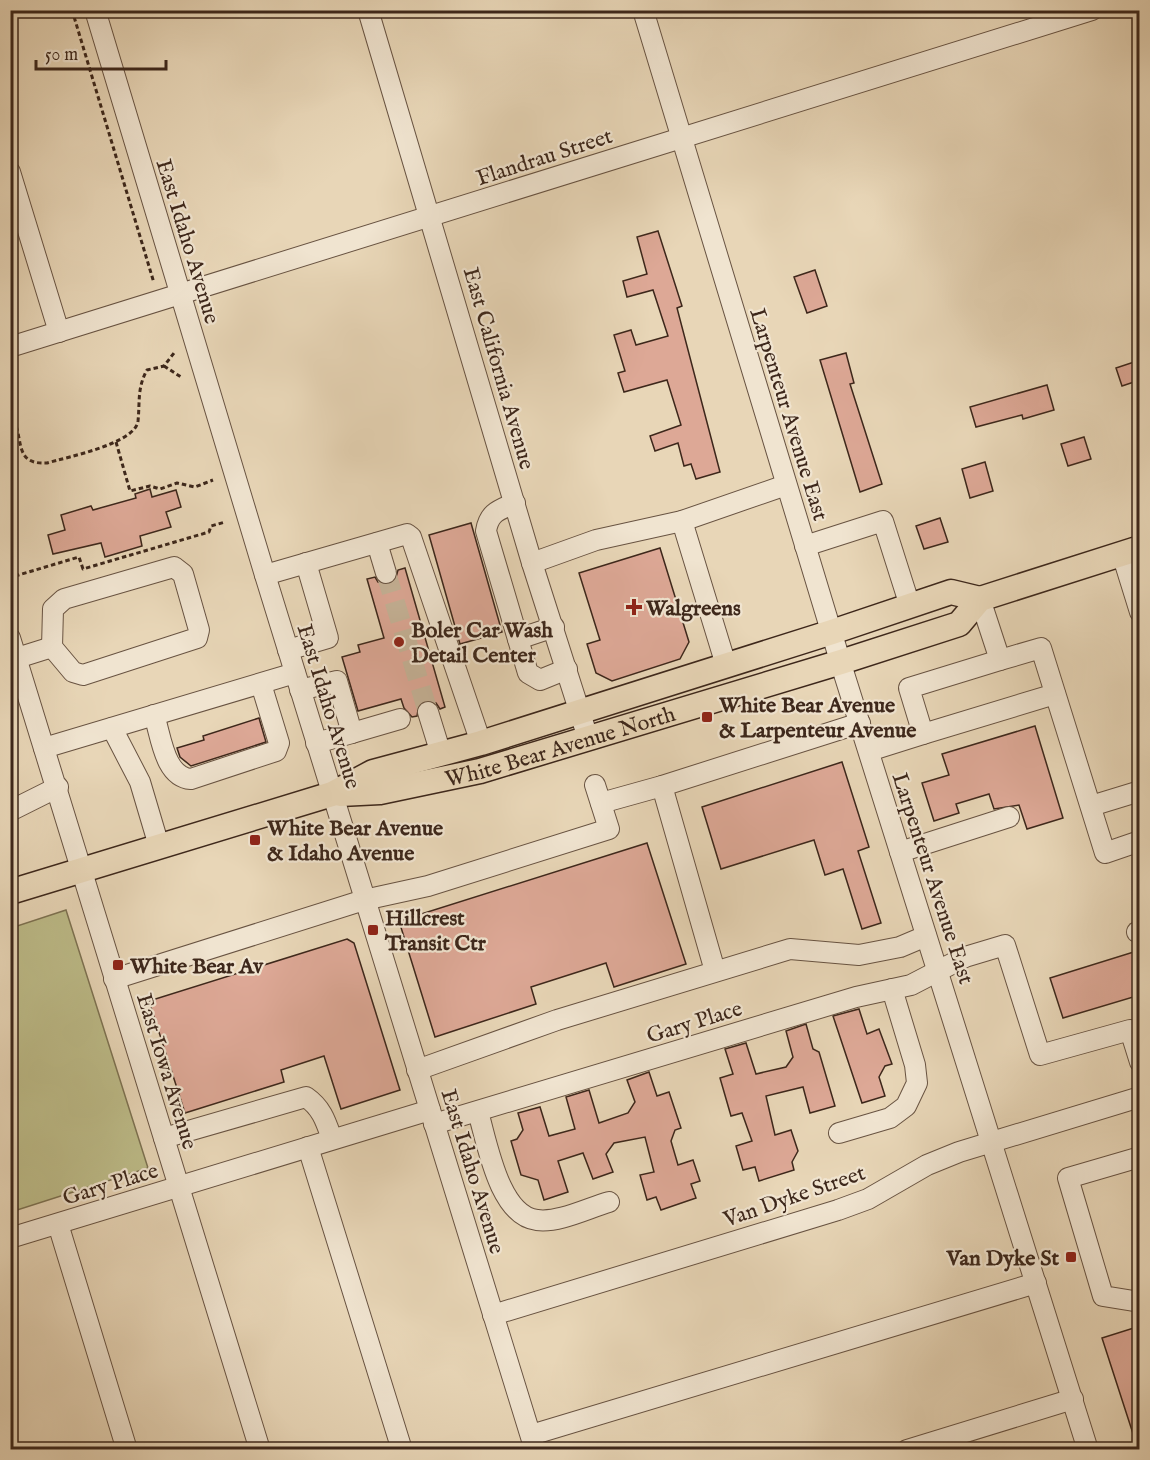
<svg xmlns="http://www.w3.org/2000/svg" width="1150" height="1460" font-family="'IM FELL English',serif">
<rect width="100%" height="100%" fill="#e8d6b7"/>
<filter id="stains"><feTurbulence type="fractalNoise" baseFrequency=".00333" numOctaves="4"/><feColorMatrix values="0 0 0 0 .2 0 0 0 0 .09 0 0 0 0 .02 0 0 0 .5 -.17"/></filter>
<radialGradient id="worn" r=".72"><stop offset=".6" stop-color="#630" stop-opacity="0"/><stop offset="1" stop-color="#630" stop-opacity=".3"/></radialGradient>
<polygon fill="#bdbc89" stroke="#7d7252" stroke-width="1.5" points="66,910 148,1168 11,1212 11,928"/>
<g fill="#dda896" stroke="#3d271b" stroke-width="1.5">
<polygon points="658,231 682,306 677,308 720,472 696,479 691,464 684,466 678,443 655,451 650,436 681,425 667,380 624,392 618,373 625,371 614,335 631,330 636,345 668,336 653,290 627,297 623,281 647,274 637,237"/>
<polygon points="815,270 827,306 807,313 794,277"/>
<polygon points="846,353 854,383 850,384 882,484 860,492 820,360"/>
<polygon points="1140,360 1140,380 1122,386 1116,368"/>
<polygon points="1047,385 1054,410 1023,419 1022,415 976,427 970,407"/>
<polygon points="1084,437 1091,459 1068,466 1061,444"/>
<polygon points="985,462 993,491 970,498 962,469"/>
<polygon points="150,489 152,497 176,490 181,507 166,512 171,527 140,536 142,546 105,557 101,543 53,554 48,535 65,530 61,515 91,506 93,510 136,498 135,494"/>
<polygon points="940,518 948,542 924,549 916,526"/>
<polygon points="471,523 502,632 460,644 429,535"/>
<polygon points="660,548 689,642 680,659 612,681 596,673 587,644 600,640 579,573"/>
<polygon points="405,568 445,707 440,709 436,703 425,700 419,704 417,716 412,717 404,708 401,699 358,711 342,657 360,652 358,645 384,638 367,579 375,577 378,582 389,585 395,581 398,570"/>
<polygon points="259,718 266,742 191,766 180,757 177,748 204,740 203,736"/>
<polygon points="1035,726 1063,818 1027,829 1019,805 994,809 989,794 956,804 959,813 934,821 922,783 949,775 942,754"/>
<polygon points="842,762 869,847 858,851 881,923 862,929 843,869 825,875 814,840 721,869 702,807"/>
<polygon points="647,843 686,964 614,987 606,963 531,987 536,1004 435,1037 399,921"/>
<polygon points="347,939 354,943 400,1090 341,1109 324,1056 281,1070 284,1082 185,1113 149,1001"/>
<polygon points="1140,950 1140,995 1063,1018 1050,978"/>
<polygon points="859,1009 867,1034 879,1029 892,1064 885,1066 879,1077 885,1096 862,1103 833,1016"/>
<polygon points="806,1024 813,1049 819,1052 835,1106 810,1113 803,1087 766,1096 775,1135 791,1130 798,1151 792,1162 794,1170 759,1181 755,1167 743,1170 736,1146 752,1141 742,1113 731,1116 720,1078 733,1074 725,1049 746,1043 756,1074 786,1067 793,1057 786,1031"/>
<polygon points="649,1072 657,1096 669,1092 681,1128 675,1130 671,1141 678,1165 693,1160 700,1181 691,1184 696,1198 661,1210 656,1197 647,1200 640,1175 654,1172 645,1137 614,1143 606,1154 613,1172 593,1179 583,1153 558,1161 568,1192 544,1200 538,1180 521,1175 511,1141 517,1139 523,1130 518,1113 540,1107 549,1136 575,1129 566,1097 589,1090 599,1123 628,1113 635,1102 627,1080"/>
<polygon points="1140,1326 1140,1446 1137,1446 1102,1338"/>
</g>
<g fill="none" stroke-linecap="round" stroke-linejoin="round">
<polyline stroke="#c6b398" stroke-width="20" stroke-dasharray="20 10" stroke-linecap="butt" points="386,573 428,712"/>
<g stroke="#685342" stroke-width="22">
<g id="minor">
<polyline points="95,10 265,575 535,1450"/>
<polyline points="368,10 532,563 588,738"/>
<polyline points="643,10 845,677 1088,1450"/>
<polyline points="10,172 59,332"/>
<polyline points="10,347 1092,10"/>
<path d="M515 503C499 510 489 512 486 531L528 673 540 680 567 669"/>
<polyline points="682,521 726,665"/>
<polyline points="377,543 386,573"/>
<polyline points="805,546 883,521 910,606"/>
<polyline points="1122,554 1140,612"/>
<polyline points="532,563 596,540 682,521 786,485"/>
<polygon points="174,567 183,574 199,630 197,638 83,675 73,672 52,647 53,609 64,599"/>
<polyline points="265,575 407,534 411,537 481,743"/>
<polyline points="980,599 1000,660 1041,648 1105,853 1140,841"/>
<polyline points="10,638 260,1450"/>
<polyline points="518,639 554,627"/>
<polyline points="288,650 328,638 306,563"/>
<polyline points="17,658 52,647"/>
<polyline points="300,690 337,681 352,733 316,743"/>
<polyline points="428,712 441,754"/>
<path d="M154 715C161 735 164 777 191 779L276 751 279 743 261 684"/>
<polyline points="112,728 140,782 159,846"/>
<polyline points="352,733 400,719"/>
<polyline points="923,734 1055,694"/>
<polyline points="44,748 295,673"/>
<polyline points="869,751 923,734 909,688 1000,660"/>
<polyline points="662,786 715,971"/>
<polyline points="601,803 662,786 860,723"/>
<polyline points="1091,806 1140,791"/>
<polyline points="10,811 58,787"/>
<polyline points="900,852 1009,817"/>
<polyline points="1137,932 1140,931"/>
<polyline points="114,979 364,900 428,886 609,829 595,785"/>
<polyline points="417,1070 557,1020 790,949 859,955 900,947 926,936"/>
<path d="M478 1112C487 1142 499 1216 537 1220 559 1223 588 1208 609 1202"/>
<polyline points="434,1124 856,997 911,985 965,957 1005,945 1040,1055 1130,1030 1140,1062"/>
<polyline points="839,1133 890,1118 906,1106 917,1083 915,1065 892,989"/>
<path d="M164 1138 306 1097C322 1108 326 1122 332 1139"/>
<polyline points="308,1147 402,1450"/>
<polyline points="1140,1157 1068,1178 1103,1296 1140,1302"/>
<polyline points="58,1224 127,1450"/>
<polyline points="10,1238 430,1110"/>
<polyline points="493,1315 838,1210 868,1199 927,1165 959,1152 1140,1097"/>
<polyline points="531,1435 1036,1283"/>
<polyline points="907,1450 1073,1399"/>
</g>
</g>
<g stroke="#3d271b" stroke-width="27">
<g id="major">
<path id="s1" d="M340 794 380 792 480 771 841 662 959 624 980 599 1140 548"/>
<polyline points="10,892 332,794 373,772 481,743 832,632 951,592 980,599"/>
</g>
</g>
<g stroke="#3d271b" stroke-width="3" stroke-dasharray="4.5 3" stroke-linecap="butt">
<polyline points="72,10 154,283"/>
<polyline points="164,366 181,377"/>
<path d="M10 413C26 436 11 465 47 463 67 457 135 444 138 421 140 402 137 388 147 370L164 366 174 353"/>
<polyline points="116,442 130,491 150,486 160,489 177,483 195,487 213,480"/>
<polyline points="15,576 79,557 83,569 209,532 211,526 225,522"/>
</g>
<use href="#minor" stroke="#f0e4d0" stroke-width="20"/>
<use href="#major" stroke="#e8d6b7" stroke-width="24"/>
</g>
<g fill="#8f2418" stroke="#f0e4d0" stroke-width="2">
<path d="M631 598h6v6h6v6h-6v6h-6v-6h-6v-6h6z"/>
<circle cx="399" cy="642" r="6"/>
<rect x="701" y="711" width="12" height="12" rx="3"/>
<rect x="249" y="834" width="12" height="12" rx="3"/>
<rect x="367" y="924" width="12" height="12" rx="3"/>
<rect x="112" y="959" width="12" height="12" rx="3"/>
<rect x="1065" y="1251" width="12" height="12" rx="3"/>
</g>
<g text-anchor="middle" stroke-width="4.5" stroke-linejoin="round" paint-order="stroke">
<g font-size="22" fill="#3d271b" stroke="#f0e4d0">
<text transform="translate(544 156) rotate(-18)" y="8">Flandrau Street</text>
<text transform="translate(189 241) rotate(73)" y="8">East Idaho Avenue</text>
<text transform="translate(500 368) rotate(74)" y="8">East California Avenue</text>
<text transform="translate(790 414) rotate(73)" y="8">Larpenteur Avenue East</text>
<text transform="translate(330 706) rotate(73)" y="8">East Idaho Avenue</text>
<text dy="8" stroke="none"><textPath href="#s1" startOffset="226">White Bear Avenue North</textPath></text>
<text transform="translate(934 878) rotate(72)" y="8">Larpenteur Avenue East</text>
<text transform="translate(694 1021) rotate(-17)" y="8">Gary Place</text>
<text transform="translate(168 1071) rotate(73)" y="8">East Iowa Avenue</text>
<text transform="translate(474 1171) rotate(73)" y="8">East Idaho Avenue</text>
<text transform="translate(110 1183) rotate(-17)" y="8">Gary Place</text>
<text transform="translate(794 1195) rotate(-19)" y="8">Van Dyke Street</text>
</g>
<g font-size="22" font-weight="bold" fill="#3d271b" stroke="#f0e4d0" text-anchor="start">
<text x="646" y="615">Walgreens</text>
<text x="411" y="637">Boler Car Wash<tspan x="411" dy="25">Detail Center</tspan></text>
<text x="719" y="712">White Bear Avenue<tspan x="719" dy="25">&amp; Larpenteur Avenue</tspan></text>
<text x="267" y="835">White Bear Avenue<tspan x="267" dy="25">&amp; Idaho Avenue</tspan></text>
<text x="385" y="925">Hillcrest<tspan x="385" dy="25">Transit Ctr</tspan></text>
<text x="130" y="973">White Bear Av</text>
<text x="1059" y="1265" text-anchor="end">Van Dyke St</text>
</g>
</g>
<rect width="1150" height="1460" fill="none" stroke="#e8d6b7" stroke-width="36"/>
<rect x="12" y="12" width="1126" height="1436" fill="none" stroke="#3d271b" stroke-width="3"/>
<rect x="18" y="18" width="1114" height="1424" fill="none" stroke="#3d271b" stroke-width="1.5"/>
<path d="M36 60v9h130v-9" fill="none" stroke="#3d271b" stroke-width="3"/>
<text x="45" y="60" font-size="18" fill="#3d271b" stroke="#f0e4d0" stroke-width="4.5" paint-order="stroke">50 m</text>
<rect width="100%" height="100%" filter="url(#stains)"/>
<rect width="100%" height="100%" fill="url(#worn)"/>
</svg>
